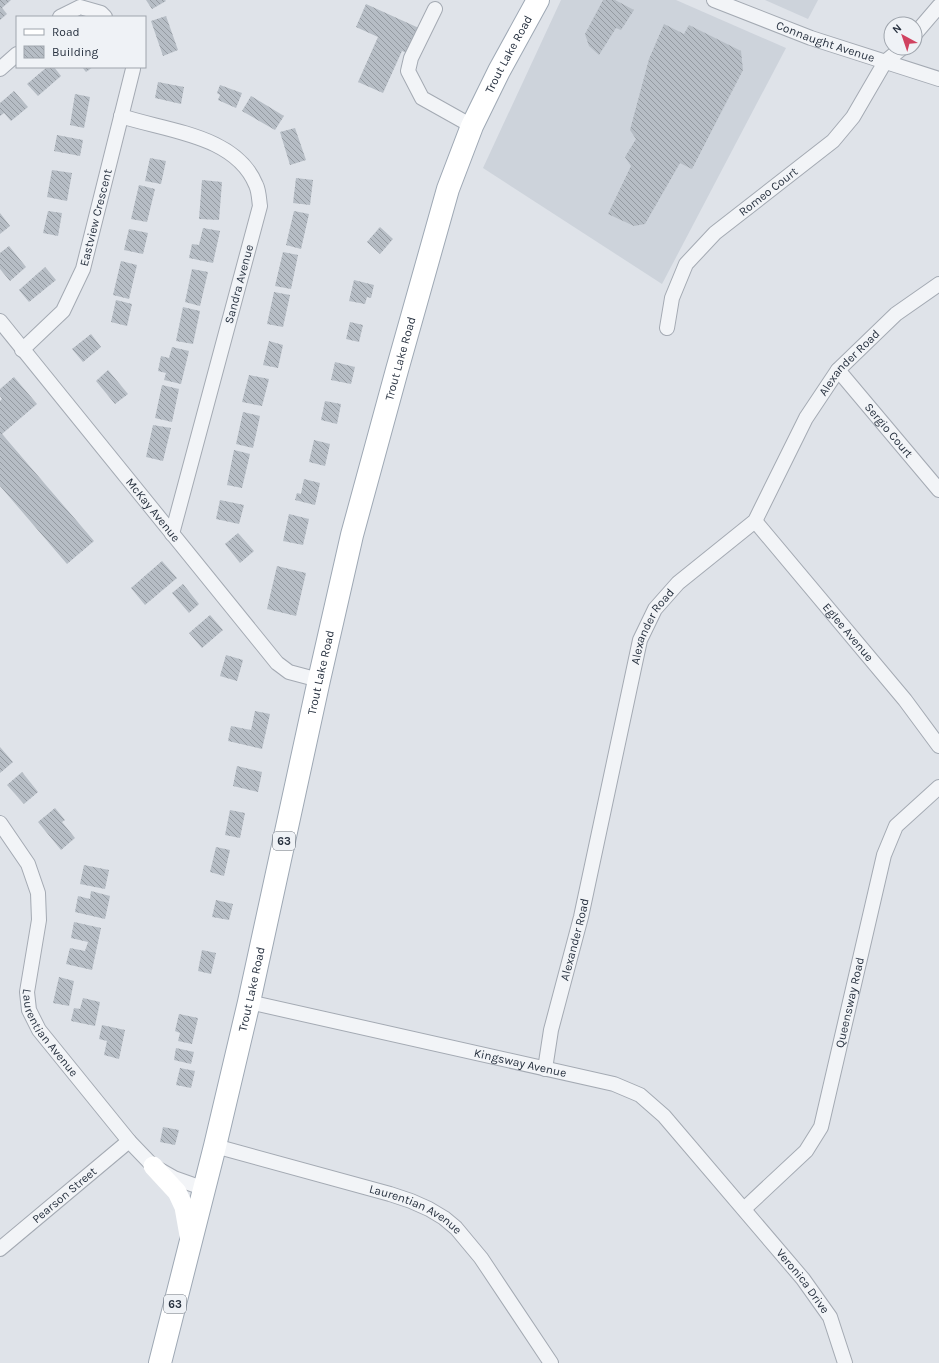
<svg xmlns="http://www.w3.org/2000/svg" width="939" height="1363" font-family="Karla,sans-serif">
<defs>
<pattern id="building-back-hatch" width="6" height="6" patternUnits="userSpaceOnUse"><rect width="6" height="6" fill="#b6bdc5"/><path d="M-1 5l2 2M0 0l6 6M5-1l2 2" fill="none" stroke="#949aa1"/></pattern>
</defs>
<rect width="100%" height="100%" fill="#dfe3e9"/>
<g fill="#cdd3db">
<polygon points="561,0 676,0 786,48 662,284 483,168"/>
<polygon points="765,0 818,0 808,19"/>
</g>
<g fill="url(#building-back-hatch)">
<polygon points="0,0 11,0 2,8 7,14 0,20"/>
<polygon points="146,0 165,0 166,1 152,9"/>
<polygon points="603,0 615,0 634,10 621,30 616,28 599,55 589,46 585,34"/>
<polygon points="366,4 421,29 409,54 402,51 383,93 358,82 378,37 356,27"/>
<polygon points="166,16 178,50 163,56 151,21"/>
<polygon points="664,24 684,34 689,25 741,51 743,70 692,169 680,163 645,224 634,226 608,214 631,166 625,157 636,139 630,130 649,59"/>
<polygon points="47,67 54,67 61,76 38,96 27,84"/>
<polygon points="82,67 93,67 86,72"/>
<polygon points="158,82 184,87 181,104 155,98"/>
<polygon points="220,85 242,93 236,108 218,100 220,95 217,93"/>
<polygon points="14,91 28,107 11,121 4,113 0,116 0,103"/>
<polygon points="75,94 90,97 84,128 70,125"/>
<polygon points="251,96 284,116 275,130 242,111"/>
<polygon points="295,128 306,160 290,165 280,132"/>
<polygon points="57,135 83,140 80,156 54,151"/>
<polygon points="150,158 166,161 161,184 145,181"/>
<polygon points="52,170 72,173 67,201 47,197"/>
<polygon points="296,178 313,180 310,205 293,203"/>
<polygon points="202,180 222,182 219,220 199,219"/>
<polygon points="139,185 155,189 147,222 131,219"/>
<polygon points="48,211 62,213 58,236 43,233"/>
<polygon points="294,211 309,214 301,249 286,245"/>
<polygon points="0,213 10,226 0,234"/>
<polygon points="380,227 393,239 380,254 367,242"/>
<polygon points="203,228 220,231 213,263 189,258 192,244 199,245"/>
<polygon points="129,229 148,233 143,254 124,250"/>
<polygon points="9,246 26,267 10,281 0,269 0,253"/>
<polygon points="283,252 298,255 291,289 275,286"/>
<polygon points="121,261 137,265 129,299 113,295"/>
<polygon points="45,267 56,280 29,302 19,290"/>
<polygon points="192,269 208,272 200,306 185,302"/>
<polygon points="354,280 374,285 371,298 367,297 365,304 349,301"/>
<polygon points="274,292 290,295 283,327 267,324"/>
<polygon points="116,300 132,304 127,326 111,322"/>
<polygon points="183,307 200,311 193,344 176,341"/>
<polygon points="350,322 363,325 359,342 346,339"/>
<polygon points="91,334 101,347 83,362 72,349"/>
<polygon points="269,341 283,345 278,368 263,365"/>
<polygon points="172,347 189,351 181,384 164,380 166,373 158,371 161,356 169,358"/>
<polygon points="335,362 355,367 351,384 331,380"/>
<polygon points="108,370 128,394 115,404 96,381"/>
<polygon points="249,375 269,379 262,406 242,402"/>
<polygon points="14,377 37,404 2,434 94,541 67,564 0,486 0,401 2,399 0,396 0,389"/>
<polygon points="162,385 179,389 172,422 155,418"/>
<polygon points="325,401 341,404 337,424 321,420"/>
<polygon points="243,412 260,416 253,448 236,444"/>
<polygon points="153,425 171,428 163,461 146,457"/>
<polygon points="314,440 330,444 325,466 309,462"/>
<polygon points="234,450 250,454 242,488 227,485"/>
<polygon points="304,479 320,483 315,505 295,500 297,493 301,494"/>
<polygon points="220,500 244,505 239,524 216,519"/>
<polygon points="289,514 309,519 303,545 283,541"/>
<polygon points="238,533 254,551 240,563 225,544"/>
<polygon points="162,561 177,578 145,605 131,588"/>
<polygon points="277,566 306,573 296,616 267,609"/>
<polygon points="183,584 199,604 189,613 172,593"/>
<polygon points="210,615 223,630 202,648 189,633"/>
<polygon points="226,655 243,660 237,681 220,676"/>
<polygon points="255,711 270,714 262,749 228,741 231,726 251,730"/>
<polygon points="0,747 13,762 0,773"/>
<polygon points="237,766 262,772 258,792 233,786"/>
<polygon points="22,772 38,792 24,804 7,785"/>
<polygon points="55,808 65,820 62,822 75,838 61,850 38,822"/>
<polygon points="230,810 245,813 240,838 225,835"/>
<polygon points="216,847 230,850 224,876 210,872"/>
<polygon points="84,865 109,870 105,889 80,884"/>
<polygon points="91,891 110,896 105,919 75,912 78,896 90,899"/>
<polygon points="216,900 233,904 229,920 212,917"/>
<polygon points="74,922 101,928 92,970 66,964 70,948 85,951 88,942 71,938"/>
<polygon points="202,950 216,953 211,974 198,971"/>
<polygon points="59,977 74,981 69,1006 53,1003"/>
<polygon points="83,998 100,1002 95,1026 71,1021 74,1008 80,1009"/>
<polygon points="179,1014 198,1018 192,1044 178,1041 180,1033 175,1031"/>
<polygon points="102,1025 125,1030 119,1059 104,1055 107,1041 99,1039"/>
<polygon points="176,1048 194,1052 191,1064 174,1060"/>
<polygon points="180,1068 195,1071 191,1088 176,1085"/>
<polygon points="163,1127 179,1130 175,1145 160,1142"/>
</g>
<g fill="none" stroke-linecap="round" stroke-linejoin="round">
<g stroke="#a4aab3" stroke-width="16">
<g id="minor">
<path id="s1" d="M714 0 811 38 939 79"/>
<polyline points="435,9 411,58 408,71 422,98 472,126"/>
<polyline points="60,17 80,7 101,13 105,17"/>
<polyline points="915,34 939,6"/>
<polyline points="0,69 17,54"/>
<path d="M121 116C166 131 236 135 256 185 259 191 259 200 260 206L172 534"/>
<path id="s2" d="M0 321 277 663 289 672 319 680"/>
<path id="s3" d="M667 328 672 298 686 264 715 233 833 141 853 117 885 62 902 48"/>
<path id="s4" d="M22 350 63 311 83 269 133 69V67"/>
<path id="s5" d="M838 370 939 490"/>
<path id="s6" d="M755 521 905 700 939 746"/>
<path id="s7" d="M0 823 28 864 38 893 39 920 27 992 29 1010 39 1030 129 1141 153 1166 174 1178 205 1189"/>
<path id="s8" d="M249 1002 614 1084 640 1095 664 1116 803 1279 830 1317 845 1363"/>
<path id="s9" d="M545 1069 551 1030 581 917 640 640 655 609 678 583 755 521 806 418 838 370 896 314 939 284"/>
<path id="s10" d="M215 1146 390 1194 411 1201 429 1209 444 1218 456 1228 481 1258 551 1363"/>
<path id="s11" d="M744 1209 806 1151 821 1127 884 855 896 826 939 787"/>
<path id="s12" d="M0 1249 129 1141"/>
</g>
</g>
<g stroke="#9ea8b4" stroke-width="24">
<g id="primary">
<path id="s13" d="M160 1363 215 1146 249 1002 319 680 352 535 397 370 448 189 472 126 499 71 538 0"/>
</g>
</g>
<use href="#minor" stroke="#f2f4f7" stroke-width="14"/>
<polyline stroke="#fff" stroke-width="19" points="153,1166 177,1192 184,1207 190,1241"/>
<use href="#primary" stroke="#fff" stroke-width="22"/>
</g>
<g text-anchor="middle" stroke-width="3" stroke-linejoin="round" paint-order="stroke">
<g fill="#eff2f6" stroke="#646c77" stroke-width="1">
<rect x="273" y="832" width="22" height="18" rx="3"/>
<rect x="164" y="1295" width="22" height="18" rx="3"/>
</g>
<g font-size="11" font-weight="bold" fill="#283240">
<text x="284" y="845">63</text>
<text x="175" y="1308">63</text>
</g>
<g font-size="12" fill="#283240" stroke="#eff2f6">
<text dy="4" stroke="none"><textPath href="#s1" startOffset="119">Connaught Avenue</textPath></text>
<text dy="4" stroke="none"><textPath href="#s13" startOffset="1357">Trout Lake Road</textPath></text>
<text dy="4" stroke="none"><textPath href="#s3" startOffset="177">Romeo Court</textPath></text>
<text dy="4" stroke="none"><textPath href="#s4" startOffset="156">Eastview Crescent</textPath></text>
<text transform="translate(239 284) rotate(-75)" y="4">Sandra Avenue</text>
<text dy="4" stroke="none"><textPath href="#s13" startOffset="1033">Trout Lake Road</textPath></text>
<text dy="4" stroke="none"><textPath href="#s9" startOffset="793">Alexander Road</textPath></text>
<text dy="4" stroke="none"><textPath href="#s5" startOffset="79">Sergio Court</textPath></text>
<text dy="4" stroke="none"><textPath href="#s2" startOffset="243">McKay Avenue</textPath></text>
<text dy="4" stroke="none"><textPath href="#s9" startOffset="457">Alexander Road</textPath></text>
<text dy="4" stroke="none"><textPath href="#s6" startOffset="145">Eglee Avenue</textPath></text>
<text dy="4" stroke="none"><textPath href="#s13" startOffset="709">Trout Lake Road</textPath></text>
<text dy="4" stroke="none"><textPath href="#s9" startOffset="133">Alexander Road</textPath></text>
<text dy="4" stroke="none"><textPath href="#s13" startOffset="385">Trout Lake Road</textPath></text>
<text dy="4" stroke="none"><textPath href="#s11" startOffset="241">Queensway Road</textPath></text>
<text dy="4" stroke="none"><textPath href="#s7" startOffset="228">Laurentian Avenue</textPath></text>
<text dy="4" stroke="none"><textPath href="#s8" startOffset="278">Kingsway Avenue</textPath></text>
<text dy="4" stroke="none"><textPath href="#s12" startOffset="84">Pearson Street</textPath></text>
<text dy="4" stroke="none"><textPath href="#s10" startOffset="211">Laurentian Avenue</textPath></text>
<text dy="4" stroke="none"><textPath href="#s8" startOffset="650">Veronica Drive</textPath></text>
</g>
</g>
<rect x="16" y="16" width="130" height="52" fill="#eff2f6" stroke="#9fa5ad"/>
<rect x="24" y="29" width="20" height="6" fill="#ffffff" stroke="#9fa5ad"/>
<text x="52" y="36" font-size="12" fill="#283240">Road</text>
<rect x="24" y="46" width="20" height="12" fill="url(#building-back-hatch)" stroke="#9fa5ad"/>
<text x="52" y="56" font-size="12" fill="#283240">Building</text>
<g transform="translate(903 36) rotate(320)"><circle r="19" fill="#eff2f6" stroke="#9fa5ad"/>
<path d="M0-3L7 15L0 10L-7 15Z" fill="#d04260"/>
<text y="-6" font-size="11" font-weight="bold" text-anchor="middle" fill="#283240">N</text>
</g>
</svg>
